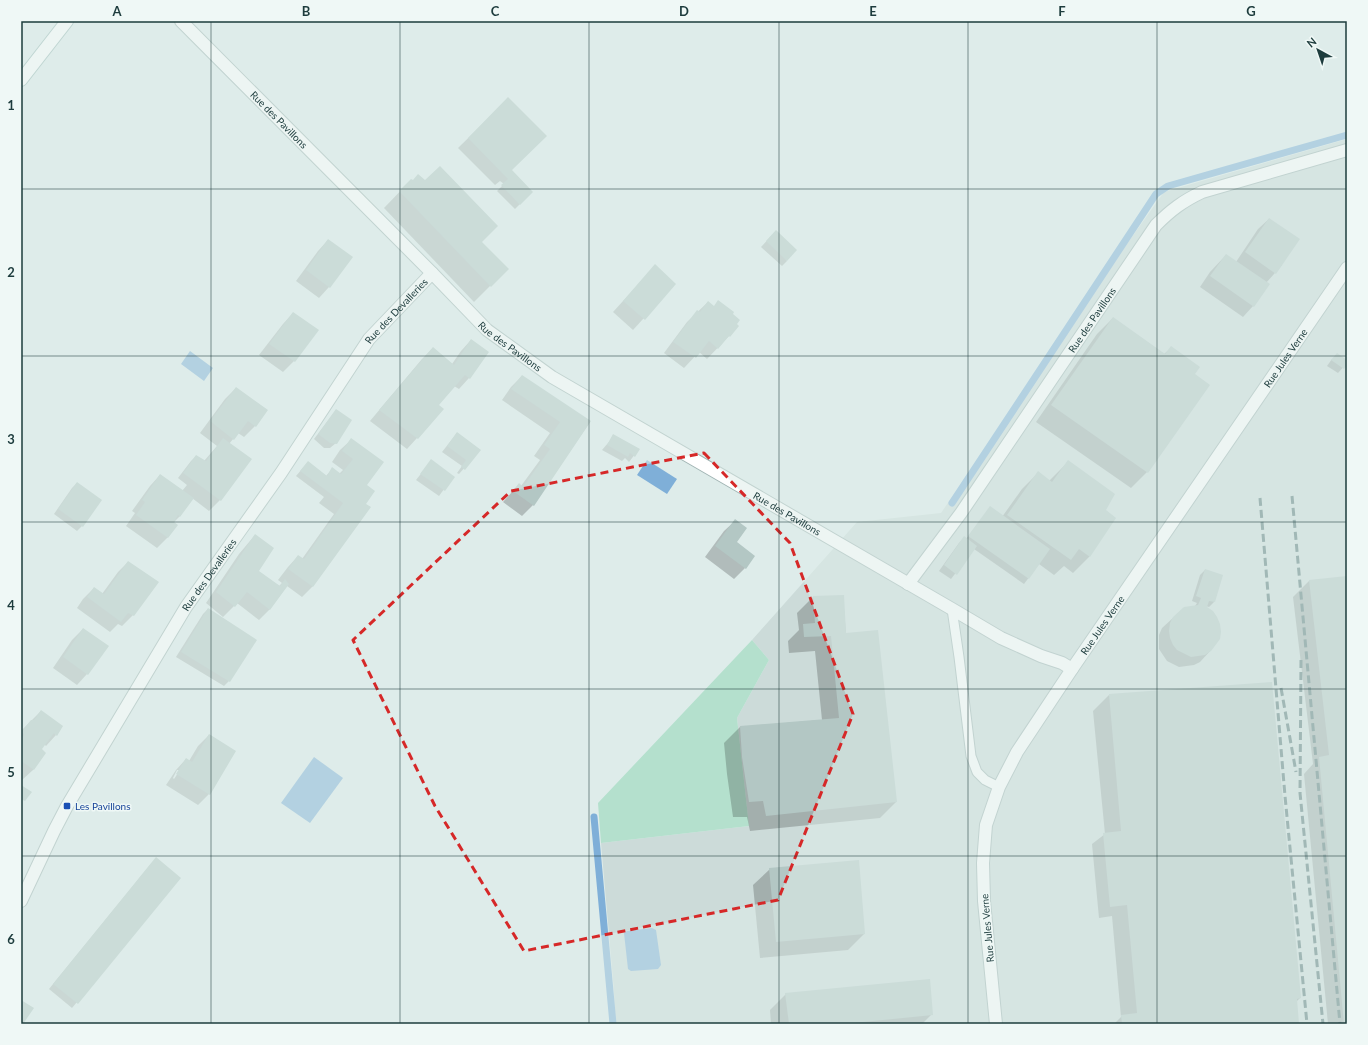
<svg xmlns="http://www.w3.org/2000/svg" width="1368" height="1045" font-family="Lato,sans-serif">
<rect width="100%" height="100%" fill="#deecea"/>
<polygon fill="#ccdbd9" points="1347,139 1347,1024 615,1024 614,991 601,843 749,826 737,718 769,660 752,640 857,522 941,513 1097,286 1164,192"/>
<polygon fill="#b4e0cd" points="752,640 769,660 737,718 749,826 601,843 598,803"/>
<g fill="#7fafd8">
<polygon points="190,351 213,368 204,381 181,364"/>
<polygon points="647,460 677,479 667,494 637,475"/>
<polygon points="314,757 343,778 310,823 281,803"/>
<polygon points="652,928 656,930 661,965 658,969 631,971 628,969 624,933 627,931"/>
</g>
<g fill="#0003" fill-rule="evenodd">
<polygon points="508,99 511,170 532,192 515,209 497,191 504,184 500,181 495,185 458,148"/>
<polygon points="411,180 481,242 491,285 474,302 384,208"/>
<polygon points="1269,219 1282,265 1266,283 1253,306 1243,317 1200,287 1210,272 1226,255 1236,262 1258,229"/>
<polygon points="771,236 787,261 782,266 761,247"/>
<polygon points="328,240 329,287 319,298 296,281 318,251"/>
<polygon points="655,266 675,284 633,330 613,312"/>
<polygon points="708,302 713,307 729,336 707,359 699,352 684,368 664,353 687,322"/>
<polygon points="293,313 294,361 283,372 259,355 283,324"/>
<polygon points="1113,318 1164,354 1171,348 1194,374 1147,472 1131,488 1036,422 1097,334"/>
<polygon points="471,340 469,378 459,389 454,386 437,405 417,438 407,449 370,421 422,359 433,348 452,364 461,351"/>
<polygon points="1332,359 1347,361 1347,363 1338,373 1327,366"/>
<polygon points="522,376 590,422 533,505 522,516 503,502 519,484 521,486 540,460 534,456 550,433 502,400 511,387"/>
<polygon points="236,388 266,410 255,426 244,437 238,433 229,444 251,459 220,500 209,511 192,498 180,516 173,523 168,537 157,548 126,526 135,513 132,511 150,486 160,475 182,491 187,485 178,478 191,461 196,456 204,461 217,446 200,433 225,399"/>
<polygon points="336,410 336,443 330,448 324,448 314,439"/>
<polygon points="457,433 480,450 459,474 457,473 462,466 442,452"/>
<polygon points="614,436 639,449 629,462 625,458 622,461 602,450"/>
<polygon points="351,440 366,485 365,504 370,507 312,587 302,597 287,586 270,609 259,620 237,603 223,617 206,603 239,554 255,535 257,571 279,586 282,583 278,580 288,567 298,556 302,559 334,514 319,503 324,497 296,476 308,462 326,476 332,469 339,474 343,470 332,462 340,450"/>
<polygon points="431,461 453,477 439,496 416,480"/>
<polygon points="1068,462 1105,510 1115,518 1089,557 1073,573 1064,566 1054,575 1039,564 1024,584 974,549 951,579 939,571 959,543 964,538 966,539 990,508 1002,517 1022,489 1038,473 1049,481"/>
<polygon points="77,483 82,526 77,531 54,514 72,488"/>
<polygon points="735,521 735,542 745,568 734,579 705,557 724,531"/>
<polygon points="128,562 133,615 122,626 118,624 110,632 77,608 83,599 94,588 102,594 118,572"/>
<polygon points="1205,570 1222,576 1214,602 1209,607 1206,606 1211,650 1200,662 1194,665 1179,667 1167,661 1159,649 1159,635 1162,628 1184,608 1195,606 1197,603 1192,601 1200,575"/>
<polygon points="1347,577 1347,1024 1328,1024 1304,774 1313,764 1293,597 1309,581"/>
<polygon points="843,596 846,634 896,802 880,818 750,831 747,817 733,817 727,774 724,743 740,727 822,720 815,651 789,653 788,641 799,630 797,613 813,597"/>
<polygon points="208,609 229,681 224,686 176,657 203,614"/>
<polygon points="83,629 87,674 77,685 53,668 72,640"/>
<polygon points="1109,695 1300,998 1296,1002 1298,1024 1114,1024 1121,1017 1112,916 1099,918 1092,844 1105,834 1093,711"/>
<polygon points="41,711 56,735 46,746 44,744 41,749 45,753 33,770 22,780 21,779 21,731"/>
<path d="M209 735V794L198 805 166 785 176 770 186 759 189 761 198 746ZM177 770H180L174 779 173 778Z"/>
<polygon points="151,864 180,878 72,1008 49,989"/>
<polygon points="770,869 864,934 848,950 760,958 753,885"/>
<polygon points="786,994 932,1014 922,1024 771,1024 770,1010"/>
</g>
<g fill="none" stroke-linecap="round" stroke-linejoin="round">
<g stroke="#7fafd8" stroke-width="7">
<polyline points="952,503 1156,194 1168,186 1347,135"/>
<polyline points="594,817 613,1024"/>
</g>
</g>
<g fill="#b3c7c4">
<polygon points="508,97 547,136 512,170 533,192 520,205 501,185 508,179 468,138"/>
<polygon points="440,166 498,226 482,242 509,269 491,287 399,191 411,179 413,180 418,174 425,180"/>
<polygon points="1269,218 1300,239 1276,274 1245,252"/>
<polygon points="776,230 797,250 787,261 766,241"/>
<polygon points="328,239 353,257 330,288 306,270"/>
<polygon points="1226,254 1270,284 1254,307 1210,276"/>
<polygon points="655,264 676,284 645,320 623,301"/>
<polygon points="718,300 734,312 733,314 740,320 737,324 739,326 730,337 729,336 718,349 709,341 696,358 673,342 697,310 700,312 708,301 714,306"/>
<polygon points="293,312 319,330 295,362 269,344"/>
<polygon points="1113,317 1165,354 1171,346 1200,367 1195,374 1210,385 1148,473 1051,405"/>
<polygon points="471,339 489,352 470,379 465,375 439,405 444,409 418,439 379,410 433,347 454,365"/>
<polygon points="1337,353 1347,360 1347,365 1344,369 1331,360"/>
<polygon points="522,375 591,421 534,506 513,491 519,483 523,487 550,449 544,445 560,422 511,389"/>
<polygon points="236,387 268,410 256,427 248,421 234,440 210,421"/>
<polygon points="336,409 352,420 337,444 330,443 318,434"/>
<polygon points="457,432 481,450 465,470 461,467 466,460 447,446"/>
<polygon points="613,434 640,449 635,457 630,453 628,457 607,445"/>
<polygon points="223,438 252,459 221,501 183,473 196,455 206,461"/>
<polygon points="351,438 384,462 367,485 375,491 366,504 371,507 313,587 288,569 298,555 304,559 343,503 300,471 308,461 327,476 332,467 341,474 353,459 342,451"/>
<polygon points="431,459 455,477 445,491 420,474"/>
<polygon points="1068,460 1115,494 1106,510 1116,518 1090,557 1079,549 1071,560 1007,515 1038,471 1052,482"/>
<polygon points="160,474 194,498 180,517 178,515 174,522 178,525 168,538 136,515 145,502 142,500"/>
<polygon points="77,482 102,500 83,527 58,509"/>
<polygon points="990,506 1050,549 1029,579 968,536"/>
<polygon points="735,519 747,528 737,542 755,556 746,569 715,546"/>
<polygon points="255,534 274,548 259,571 280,586 285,579 289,584 270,610 247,592 235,607 216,592"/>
<polygon points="964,536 977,546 957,575 944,565"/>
<polygon points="128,561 159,582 134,616 128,613 121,622 87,597 94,587 104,594"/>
<polygon points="1205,569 1223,575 1215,602 1209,601 1207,607 1213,611 1217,617 1220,624 1221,632 1220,639 1211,651 1205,655 1191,657 1177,650 1173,645 1170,638 1169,631 1170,623 1173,617 1184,607 1198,605 1201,598 1196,596"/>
<polygon points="1347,576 1347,1024 1344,1024 1319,757 1329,755 1309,580"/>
<polygon points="844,595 846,633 878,630 897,802 766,816 763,801 749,802 742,757 740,726 839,718 831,636 804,637 803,624 815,623 813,596"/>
<polygon points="208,608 257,640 230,682 181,652"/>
<polygon points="83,628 109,646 88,675 63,657"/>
<polygon points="1272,682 1301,998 1297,999 1299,1024 1122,1024 1121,1015 1137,1013 1127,905 1110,907 1103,833 1121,831 1109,694"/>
<polygon points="41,710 63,726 57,736 54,733 42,749 46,753 34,770 21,761 21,739 24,735 22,731 31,720 34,720"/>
<polygon points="209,734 236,751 210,795 176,774 186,758 192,762"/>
<polygon points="21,785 32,792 25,801 21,799"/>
<polygon points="156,857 181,878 78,1004 53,984"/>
<polygon points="859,860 865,934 776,942 769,868"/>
<polygon points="930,979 933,1015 843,1024 789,1024 785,993"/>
<polygon points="21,1000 34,1008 23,1024 21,1024"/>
</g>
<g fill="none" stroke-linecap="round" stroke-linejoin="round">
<g stroke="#a0b4b3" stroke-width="11">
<polyline id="lane" points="952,609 959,657 971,756 977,772 985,780 999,787"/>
</g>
<g stroke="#a0b4b3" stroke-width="14">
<g id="street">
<path id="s1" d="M181 21 432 273 487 330 552 377 952 609 1001 638 1041 656 1062 663 1072 669"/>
<path id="s2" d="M908 584 961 513 1156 225C1171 210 1183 201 1202 192L1347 150"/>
<path id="s3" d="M21 901 54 831 67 806 186 607 281 473 369 339 432 273"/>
<path id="s4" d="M996 1024 984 901 983 863 986 825 999 787 1017 752 1072 669 1347 268"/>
</g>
</g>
<g stroke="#9bb9b7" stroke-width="14">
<polyline id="secondary" points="21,80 67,21"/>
</g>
<use href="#lane" stroke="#fff" stroke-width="9"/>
<use href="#street" stroke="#fff" stroke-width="12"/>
<use href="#secondary" stroke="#fff" stroke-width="12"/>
<g stroke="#577879" stroke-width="3" stroke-dasharray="8 4" stroke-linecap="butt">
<polyline points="1292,496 1340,1024"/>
<polyline points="1260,498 1285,796 1307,1024"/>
<polyline points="1301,660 1300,793 1323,1024"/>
<polyline points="1281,688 1296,772"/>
</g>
</g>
<path d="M0 0H1368V1045H0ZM704 453 790 543 853 714 778 900 524 951 435 806 353 640 511 491Z" fill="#deecea" fill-opacity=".55" fill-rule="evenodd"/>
<path fill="none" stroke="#d62828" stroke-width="3" stroke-dasharray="8 5" stroke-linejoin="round" d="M704 453 790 543 853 714 778 900 524 951 435 806 353 640 511 491Z"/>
<path fill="none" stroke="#1d3c3d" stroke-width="1" stroke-opacity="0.55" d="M211 21V1024M400 21V1024M589 21V1024M779 21V1024M968 21V1024M1157 21V1024M21 189H1347M21 356H1347M21 522H1347M21 689H1347M21 856H1347"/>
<rect fill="#1a4fb4" stroke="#eff8f6" stroke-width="1.5" x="63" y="802" width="8" height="8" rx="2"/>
<g text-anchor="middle" stroke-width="3" stroke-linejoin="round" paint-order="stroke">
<g font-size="10" fill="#1d3c3d" stroke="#eff8f6">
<text dy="4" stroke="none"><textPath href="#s1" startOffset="139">Rue des Pavillons</textPath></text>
<text dy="4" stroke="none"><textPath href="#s3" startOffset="701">Rue des Devalleries</textPath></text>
<text dy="4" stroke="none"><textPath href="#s2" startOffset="322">Rue des Pavillons</textPath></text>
<text dy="4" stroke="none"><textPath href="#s1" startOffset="463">Rue des Pavillons</textPath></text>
<text dy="4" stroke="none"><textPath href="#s4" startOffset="756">Rue Jules Verne</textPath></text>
<text dy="4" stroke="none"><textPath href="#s1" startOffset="787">Rue des Pavillons</textPath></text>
<text dy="4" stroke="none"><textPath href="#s3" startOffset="377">Rue des Devalleries</textPath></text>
<text dy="4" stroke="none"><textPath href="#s4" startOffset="432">Rue Jules Verne</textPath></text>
<text transform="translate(987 928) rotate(-95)" y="4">Rue Jules Verne</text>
</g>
<g font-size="10" fill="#164399" stroke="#eff8f6" text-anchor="start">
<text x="75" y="810">Les Pavillons</text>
</g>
</g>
<rect width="1368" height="1045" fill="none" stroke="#eff8f6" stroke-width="44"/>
<g transform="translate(1318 50) rotate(320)" stroke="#eff8f6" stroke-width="3" paint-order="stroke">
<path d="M0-3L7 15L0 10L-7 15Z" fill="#1d3c3d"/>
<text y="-6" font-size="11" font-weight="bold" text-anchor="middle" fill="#1d3c3d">N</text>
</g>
<rect x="22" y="22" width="1324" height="1001" fill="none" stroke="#1d3c3d" stroke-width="1.5"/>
<g font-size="13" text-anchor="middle" font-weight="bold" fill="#1d3c3d">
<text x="117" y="16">A</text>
<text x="306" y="16">B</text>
<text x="495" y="16">C</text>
<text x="684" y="16">D</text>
<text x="873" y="16">E</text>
<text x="1062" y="16">F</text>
<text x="1251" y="16">G</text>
<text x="11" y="110">1</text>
<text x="11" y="277">2</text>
<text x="11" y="444">3</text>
<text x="11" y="610">4</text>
<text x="11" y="777">5</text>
<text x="11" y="944">6</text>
</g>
</svg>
